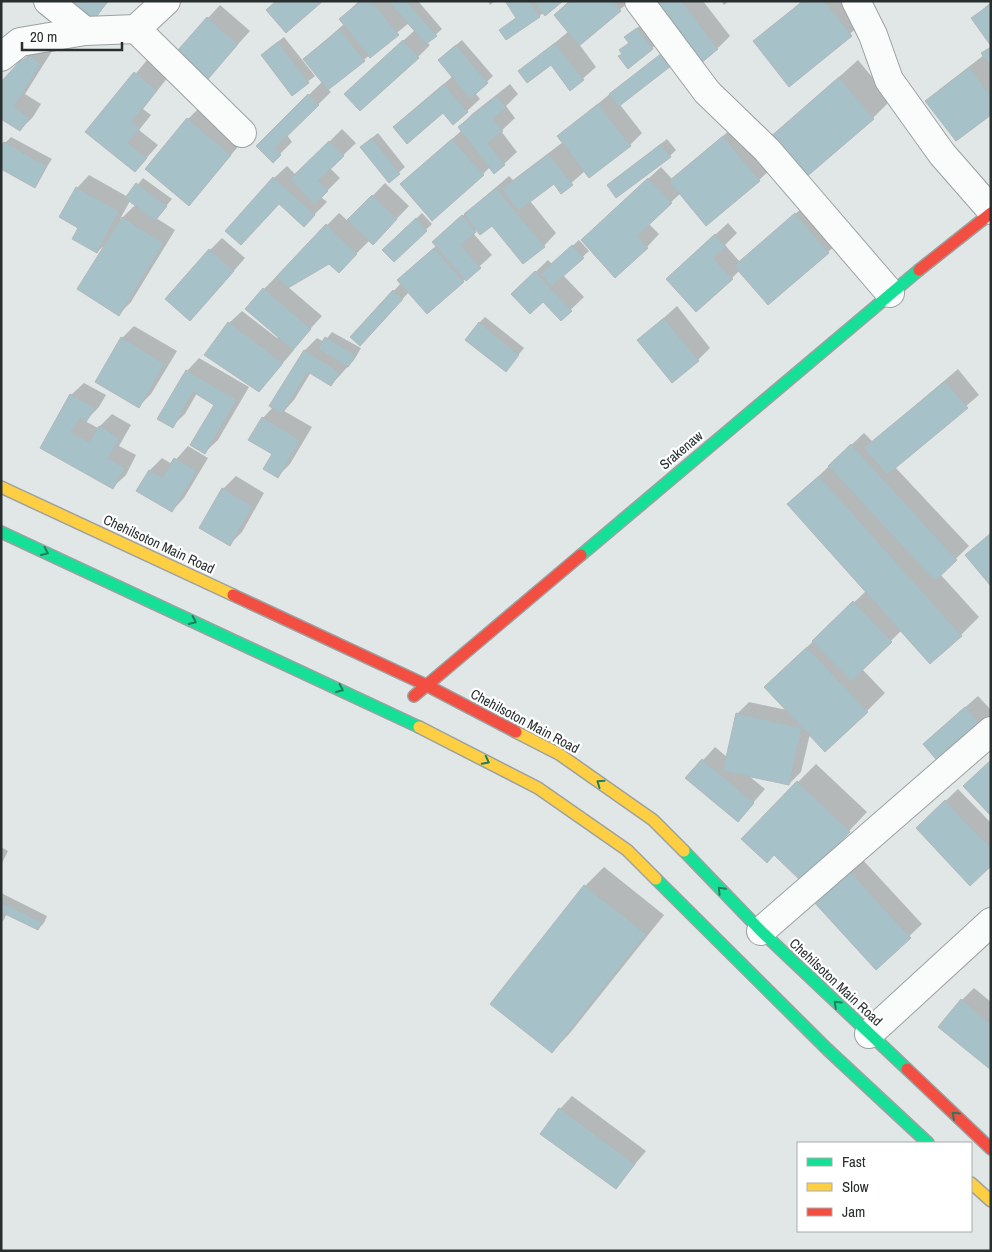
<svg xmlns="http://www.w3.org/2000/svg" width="992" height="1252" font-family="'Archivo Narrow',sans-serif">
<rect width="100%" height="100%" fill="#e1e7e7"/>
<g fill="#0003" fill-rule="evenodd">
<polygon points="63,1 109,1 91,22"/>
<polygon points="359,1 418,1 442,29 427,42 430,45 418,57 358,82 415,30 409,23 328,89 331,92 287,135 292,142 273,161 257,146 322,82 304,59 344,24 340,19"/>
<polygon points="488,1 495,1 490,5"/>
<polygon points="507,1 561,1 506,39 501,30 517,17"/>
<polygon points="569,1 630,1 579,44 596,67 571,89 551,63 520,72 569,31 555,15"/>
<polygon points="660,1 703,1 730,36 718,48"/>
<polygon points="721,1 729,1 724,5"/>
<polygon points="802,1 847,1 864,22 789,85 755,42"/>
<polygon points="991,2 991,44 973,18"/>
<polygon points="220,5 250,31 203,83 208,18"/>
<polygon points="643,23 658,43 652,48 627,45 630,42 626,37"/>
<polygon points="284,37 315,76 292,94 268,49"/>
<polygon points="462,40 493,76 475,93 480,99 467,111 443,111 394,127 453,76 445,54"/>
<polygon points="44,44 52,51 25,94 41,104 33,117 20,130 1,118 21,62 34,49"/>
<polygon points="991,46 991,114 927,101 940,89 984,55"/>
<polygon points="147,60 168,77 143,109 151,115 139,130 158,145 135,171 87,132"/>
<polygon points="858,60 891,100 873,118 771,138"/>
<polygon points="510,84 518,94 506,106 515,118 501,131 517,152 504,164 490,167 483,174 402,184 462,130 459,127 472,114"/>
<polygon points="611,93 642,133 630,145 585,171 561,192 554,182 530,201 556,233 544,246 492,224 477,229 473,233 492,255 428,313 409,292 366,338 352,337 401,283 411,268 437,245 446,230 509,176 513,180 563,142 559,136"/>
<polygon points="200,107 242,142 189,204 188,119"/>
<polygon points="736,125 772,168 759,180 681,193 648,223 659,234 647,247 595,228 661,167 672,179"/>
<polygon points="342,129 356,143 330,168 340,178 321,197 327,202 304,225 280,203 241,244 274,178 287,166 296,175"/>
<polygon points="378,133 405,167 389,181 368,141"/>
<polygon points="11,137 52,159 34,186 5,143"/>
<polygon points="667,139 676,150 670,156 608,185"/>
<path d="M89 175 128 197 143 178 172 199 156 218 175 230 131 302 119 314 107 243 97 252 80 227 77 188ZM130 201 135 205 121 219H120Z"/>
<polygon points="385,183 409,206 385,231 370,240 339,271 329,263 288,287 322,316 292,349 294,350 259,391 229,323 242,311 277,338 279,336 264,289 339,213 348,221"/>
<polygon points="809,202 841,240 828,252 740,270 732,278 680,267 728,223 737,233 725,245 740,262"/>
<polygon points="422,213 432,224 394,261 384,250"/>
<polygon points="222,238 245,258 202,307 210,250"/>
<polygon points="579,240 589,251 563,275 584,297 561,319 525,282 548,260 552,264"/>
<polygon points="677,306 710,348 698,360 639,340"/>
<polygon points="485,317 524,348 506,370 479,323"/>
<polygon points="134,326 177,351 151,394 138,407 122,338"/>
<polygon points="332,332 361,348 354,360 331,385 311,372 294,400 284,411 312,427 290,464 278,476 263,418 273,407 270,406 305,350 317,338 324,342"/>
<polygon points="199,358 249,387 218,440 205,452 215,404 197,393 185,414 172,426 187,371"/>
<polygon points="958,369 979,395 895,467 969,546 940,574 979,617 961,635 901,631 862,669 885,693 867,711 810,734 801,772 789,784 749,776 765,789 738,820 687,778 715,747 727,757 737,714 749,702 787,710 784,669 866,591 789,504 864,433 873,442"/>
<polygon points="84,383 106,395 99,407 85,421 98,428 112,414 131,425 119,446 136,455 126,475 113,487 42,447 71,395"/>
<polygon points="188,446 208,458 184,498 172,511 150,470 162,458 172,464"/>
<polygon points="236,476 264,493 242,532 230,544 223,489"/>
<polygon points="978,696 991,710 991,715 981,725 937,732"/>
<polygon points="816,764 867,812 820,862 774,854 798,782"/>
<polygon points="958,789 991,823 991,864 930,816"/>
<polygon points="1,847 8,851 1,865"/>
<polygon points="861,858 922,924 876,968 815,901"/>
<polygon points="604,867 664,915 570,1033 552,1052 492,1004 585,886"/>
<polygon points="1,893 47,916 44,923 38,929 7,914 1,924"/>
<polygon points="974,988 991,1002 991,1069 962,1000"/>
<polygon points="572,1096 646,1151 616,1187 560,1109"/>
</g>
<g fill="#a7c1c9" stroke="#b3b8b8">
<polygon points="61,1 108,1 91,24"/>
<polygon points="276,1 323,1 286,33 266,10"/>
<polygon points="361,1 372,1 399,35 370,58 339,19"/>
<polygon points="388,1 406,1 437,36 426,44"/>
<polygon points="505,1 530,1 540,17 506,40 499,30 516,18"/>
<polygon points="534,1 563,1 545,16"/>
<polygon points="570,1 613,1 621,11 579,46 554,15"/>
<polygon points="659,1 682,1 718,49 700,64 655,5"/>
<polygon points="803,1 825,1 852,36 789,87 753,41"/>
<polygon points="991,4 991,46 971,18"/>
<polygon points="207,17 238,44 203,85 171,58"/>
<polygon points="637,28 653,49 628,69 618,56 622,54 619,50 629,43 624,37"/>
<polygon points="340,29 365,61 328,90 303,59"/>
<polygon points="403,40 419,58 360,111 344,94"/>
<polygon points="278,42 309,83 292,96 261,55"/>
<polygon points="555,43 584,80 570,91 551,65 527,83 518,71"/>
<polygon points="456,45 488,83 470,99 438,60"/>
<polygon points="991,47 991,67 981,53"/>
<polygon points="662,53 671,66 618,107 609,94"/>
<polygon points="31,56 41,64 14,107 30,117 20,131 1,119 1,82 20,61"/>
<polygon points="970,67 991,96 991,115 956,141 925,101"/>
<polygon points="134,72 157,90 132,122 140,128 128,143 147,158 135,172 85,132"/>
<polygon points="839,77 874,119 804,179 769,138"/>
<polygon points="444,84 468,112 453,125 443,113 407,144 393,127"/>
<polygon points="308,94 319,105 275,148 281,155 273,163 256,146"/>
<polygon points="497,96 506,108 493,118 503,131 488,143 505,165 494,174 458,127"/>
<polygon points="598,104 631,146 589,178 557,136"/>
<polygon points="187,118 231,155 189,206 145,169"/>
<polygon points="723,136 760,181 706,226 669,181"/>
<polygon points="372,138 400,174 389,183 360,147"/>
<polygon points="452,139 484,175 432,221 400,184"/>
<polygon points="329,141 344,156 318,181 328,191 315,204 290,179"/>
<polygon points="4,142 47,166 35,188 1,169 1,146"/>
<polygon points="661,144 671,157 616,198 607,185"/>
<polygon points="549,154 573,185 561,194 554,184 518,211 502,189"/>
<polygon points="273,177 315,215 304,227 279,204 241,245 225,231"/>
<polygon points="648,178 672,203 637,236 648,248 615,278 581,240"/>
<polygon points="136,183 167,206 155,221 125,198"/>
<polygon points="76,187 119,211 97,253 72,239 78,228 59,217"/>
<polygon points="496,188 545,247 523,264 492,226 480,235 464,214"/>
<polygon points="372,195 397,219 373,245 347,220"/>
<polygon points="795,213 829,253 768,305 734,266"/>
<polygon points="462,215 476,232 461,245 481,268 466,281 432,242"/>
<polygon points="122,217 164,243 119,316 77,289"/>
<polygon points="416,218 427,231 394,262 382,250"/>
<polygon points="326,224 357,254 339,273 329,264 288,288 276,277"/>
<polygon points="715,234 726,247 713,258 733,279 696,312 666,279"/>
<polygon points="572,245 584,258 552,286 540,274"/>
<polygon points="434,248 464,282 427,314 397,280"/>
<polygon points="209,249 234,271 190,321 165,299"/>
<polygon points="535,271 572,311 561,321 543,302 530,314 511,294"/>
<polygon points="263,288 311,329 293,350 245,309"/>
<polygon points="393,290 403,299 360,346 350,337"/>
<polygon points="664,318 699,361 672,383 637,340"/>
<polygon points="228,322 283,363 259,392 204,355"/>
<polygon points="479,322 519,355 506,372 465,340"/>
<polygon points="121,337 165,364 139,408 95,382"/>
<polygon points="325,337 356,355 348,367 318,349"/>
<polygon points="304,350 340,372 331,386 308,372 282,414 269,406"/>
<polygon points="186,370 237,400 205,454 190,445 214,405 193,392 173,428 157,419"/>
<polygon points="945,381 968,408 887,475 864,448"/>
<polygon points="70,394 95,408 86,422 80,418 71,432 89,442 99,426 120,438 108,458 125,468 113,489 40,448"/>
<polygon points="262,417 300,440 278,478 263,469 272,454 248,440"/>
<polygon points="851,444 957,560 935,581 828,466"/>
<polygon points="174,458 197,471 172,512 136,491 149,470 162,478"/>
<polygon points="819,476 962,636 930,664 787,504"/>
<polygon points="222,488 253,506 230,546 199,528"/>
<polygon points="991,533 991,584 990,585 965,555"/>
<polygon points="853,601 892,642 851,681 812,641"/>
<polygon points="807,647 868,712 825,752 764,687"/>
<polygon points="965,707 982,726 940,764 923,744"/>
<polygon points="736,713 802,728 789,785 723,771"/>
<polygon points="702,759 754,803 738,822 685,778"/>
<polygon points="991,760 991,816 963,786"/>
<polygon points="797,781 850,832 802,882 774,855 767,863 741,839"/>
<polygon points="945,800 991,848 991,866 970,886 916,828"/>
<polygon points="848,869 911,938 876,970 813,901"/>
<polygon points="584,885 646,934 552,1053 490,1004"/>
<polygon points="1,902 42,922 38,930 1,912"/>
<polygon points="961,999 991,1024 991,1070 938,1027"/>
<polygon points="559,1108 635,1164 616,1189 540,1134"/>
</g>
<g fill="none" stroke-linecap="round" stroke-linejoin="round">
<g stroke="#9ca1a1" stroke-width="30">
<g id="street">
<polyline points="48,1 85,31"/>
<polyline points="639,1 707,92 767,150 890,293"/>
<polyline points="856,1 873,35 889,80 942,154 991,210"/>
<polyline points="136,29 242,133"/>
<polyline points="1,57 20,42 85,31 136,29 166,1"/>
<polyline points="761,931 991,731"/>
<polyline points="869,1034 991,922"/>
</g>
</g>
<g stroke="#9ca1a1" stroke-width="14">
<g id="fast">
<polyline points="1,532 419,727"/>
<polyline points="581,555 919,270"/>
<polyline points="684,851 761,931 907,1069"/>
<polyline points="656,879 828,1050 928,1143"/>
</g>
</g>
<g stroke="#9ca1a1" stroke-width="14">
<g id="slow">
<polyline points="1,487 233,595"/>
<polyline points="419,727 538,788 627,850 656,879"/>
<polyline points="516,732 559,754 653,820 684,851"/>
<polyline points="971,1183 991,1201"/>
</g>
</g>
<g stroke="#9ca1a1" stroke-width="14">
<g id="jam">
<polyline points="919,270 991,213"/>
<polyline points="233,595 426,685 516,732"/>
<polyline points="414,696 581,555"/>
<polyline points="907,1069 991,1149"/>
</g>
</g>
<use href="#street" stroke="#fafbfb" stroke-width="28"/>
<use href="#fast" stroke="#16e098" stroke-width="11"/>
<use href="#slow" stroke="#ffcf43" stroke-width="11"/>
<use href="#jam" stroke="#f24e42" stroke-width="11"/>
</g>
<defs><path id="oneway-chevron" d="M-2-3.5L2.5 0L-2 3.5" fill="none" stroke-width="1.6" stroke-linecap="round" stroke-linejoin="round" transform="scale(1.25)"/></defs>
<g stroke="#207e5e">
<use href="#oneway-chevron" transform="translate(45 552) rotate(25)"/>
<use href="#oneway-chevron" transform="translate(193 621) rotate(25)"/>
<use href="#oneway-chevron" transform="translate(340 689) rotate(25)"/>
<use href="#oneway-chevron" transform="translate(486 761) rotate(27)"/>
<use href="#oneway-chevron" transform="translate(600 783) rotate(-145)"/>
<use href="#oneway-chevron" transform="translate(721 890) rotate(-134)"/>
<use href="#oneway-chevron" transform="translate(837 1004) rotate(-137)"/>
<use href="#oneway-chevron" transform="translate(955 1115) rotate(-137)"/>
</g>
<g text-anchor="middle" stroke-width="4.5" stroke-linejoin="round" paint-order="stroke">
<g font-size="14" fill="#292e2e" stroke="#fff">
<text transform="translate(681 450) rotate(-40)" y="5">Srakenaw</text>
<text transform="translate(159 544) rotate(25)" y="5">Chehilsoton Main Road</text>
<text transform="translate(525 721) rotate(28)" y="5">Chehilsoton Main Road</text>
<text transform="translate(836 982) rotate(43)" y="5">Chehilsoton Main Road</text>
</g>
</g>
<rect width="992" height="1252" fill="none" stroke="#292e2e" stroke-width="5"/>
<rect x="797" y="1142" width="175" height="90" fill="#ffffff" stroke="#a9abab"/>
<rect x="807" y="1158" width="25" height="8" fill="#16e098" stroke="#a9abab"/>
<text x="842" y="1167" font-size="15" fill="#292e2e">Fast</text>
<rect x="807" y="1183" width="25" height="8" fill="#ffcf43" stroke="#a9abab"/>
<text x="842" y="1192" font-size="15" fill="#292e2e">Slow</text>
<rect x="807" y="1208" width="25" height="8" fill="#f24e42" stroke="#a9abab"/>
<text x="842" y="1217" font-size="15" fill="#292e2e">Jam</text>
<path d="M22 42v8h100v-8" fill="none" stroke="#292e2e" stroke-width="2.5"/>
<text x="30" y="42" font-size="15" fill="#292e2e" stroke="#ffffff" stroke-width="4" paint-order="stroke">20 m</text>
</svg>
